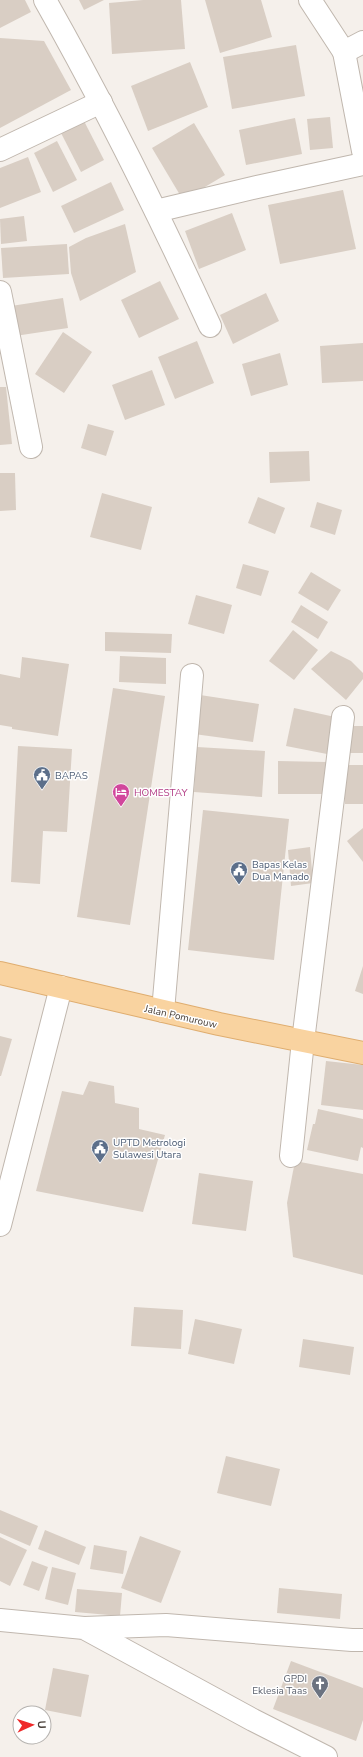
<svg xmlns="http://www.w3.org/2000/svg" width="363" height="1757" font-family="'Nunito Sans',sans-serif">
<rect width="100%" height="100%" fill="#f5f0eb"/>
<g fill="#d9cec4">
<polygon points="0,0 25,0 31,12 0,28"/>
<polygon points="79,0 104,0 84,10"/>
<polygon points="143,0 181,0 185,49 112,54 109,3"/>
<polygon points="205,0 261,0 272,37 220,53"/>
<polygon points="0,38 44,41 71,90 0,128"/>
<polygon points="296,45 305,96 232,109 223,57"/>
<polygon points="190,62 208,107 148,131 131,86"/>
<polygon points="330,117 333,148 310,150 307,119"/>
<polygon points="295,118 302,154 246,165 239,130"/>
<polygon points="84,121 104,160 81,172 61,133"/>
<polygon points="194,123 225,175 183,200 152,148"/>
<polygon points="57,141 77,180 53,192 34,153"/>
<polygon points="28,157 41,192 0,208 0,168"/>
<polygon points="111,182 124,210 74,233 61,206"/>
<polygon points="343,190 356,249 280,264 268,205"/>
<polygon points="232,213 246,250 199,269 185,231"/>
<polygon points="24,216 27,241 1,244 0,219"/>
<polygon points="125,224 136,272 80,301 71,273 69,247 86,238"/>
<polygon points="67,244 69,274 3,278 1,248"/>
<polygon points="160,281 179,319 139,338 121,300"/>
<polygon points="266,293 279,321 233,344 220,315"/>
<polygon points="63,298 68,328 15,336 11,306"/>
<polygon points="63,332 92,352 64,393 35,374"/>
<polygon points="197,341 214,383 175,399 158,357"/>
<polygon points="363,343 363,381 322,383 320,346"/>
<polygon points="280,353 288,385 251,396 242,364"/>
<polygon points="152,370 165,405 125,420 112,385"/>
<polygon points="0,387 6,387 12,444 0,445"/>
<polygon points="88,424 114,431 106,456 81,448"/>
<polygon points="309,451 310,481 270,483 269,452"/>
<polygon points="0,473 15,473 16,510 0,511"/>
<polygon points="102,493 152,507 141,550 90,537"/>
<polygon points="258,497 285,508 275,534 248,523"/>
<polygon points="317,502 342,510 335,535 310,527"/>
<polygon points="243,564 269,571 261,596 236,588"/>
<polygon points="311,572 341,590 328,611 298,593"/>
<polygon points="196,595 232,605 224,634 188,624"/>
<polygon points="301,605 328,622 318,639 291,622"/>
<polygon points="293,630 318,650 294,680 269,661"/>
<polygon points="105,632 172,634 171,653 105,651"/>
<polygon points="331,651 351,661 363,673 363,679 346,700 311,669"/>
<polygon points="120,656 166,658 166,684 119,682"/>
<polygon points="22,657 69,664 58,736 12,729 12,727 0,725 0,674 20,678"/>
<polygon points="113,688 165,696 130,925 77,917"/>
<polygon points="200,695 259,704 253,742 194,734"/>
<polygon points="294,708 335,717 327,754 286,746"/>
<rect x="347" y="726" width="16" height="27"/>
<polygon points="18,746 72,749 67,832 43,831 40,884 11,882"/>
<polygon points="197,747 265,751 262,797 194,792"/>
<polygon points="278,761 327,762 327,794 278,794"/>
<rect x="345" y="765" width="18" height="39"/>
<polygon points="203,810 289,819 274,960 188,950"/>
<polygon points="363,828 363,862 347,841"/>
<polygon points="310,847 313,883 291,886 288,850"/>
<polygon points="363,966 363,994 355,991"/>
<polygon points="0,1036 12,1039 1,1076 0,1076"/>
<polygon points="326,1061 363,1065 363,1110 321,1105"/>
<polygon points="89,1081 114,1086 115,1103 139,1108 139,1129 165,1135 143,1212 36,1191 62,1091 83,1095"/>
<polygon points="318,1109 363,1119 363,1148 361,1147 358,1161 307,1150 313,1124 315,1124"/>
<polygon points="295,1161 363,1174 363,1275 293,1257 287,1203"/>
<polygon points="199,1173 253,1181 246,1231 192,1224"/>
<polygon points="134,1307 183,1310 181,1349 131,1346"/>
<polygon points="195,1319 242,1329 234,1364 188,1354"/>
<polygon points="303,1339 354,1347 350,1375 299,1367"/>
<polygon points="226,1456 280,1469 271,1506 217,1493"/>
<polygon points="0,1510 38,1526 30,1546 0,1533"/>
<polygon points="45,1530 86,1547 79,1565 38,1549"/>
<polygon points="140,1536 181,1551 161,1603 121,1588"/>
<polygon points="0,1537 27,1550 10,1586 0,1581"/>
<polygon points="94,1545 127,1551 123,1574 90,1569"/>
<polygon points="32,1561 48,1567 39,1591 23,1585"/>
<polygon points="52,1567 76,1573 68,1605 45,1599"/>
<polygon points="279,1588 342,1594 340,1619 277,1613"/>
<polygon points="77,1589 122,1593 120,1616 75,1612"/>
<polygon points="291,1661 363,1688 363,1720 356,1741 273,1709"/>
<polygon points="53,1668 89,1675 81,1717 45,1710"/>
</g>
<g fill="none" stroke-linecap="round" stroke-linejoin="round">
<g stroke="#c0b7ae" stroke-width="24">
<g id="minor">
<path d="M45 0C105 106 159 215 210 326"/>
<polyline points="310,0 344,52 363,42"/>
<polyline points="344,52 363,151"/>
<polyline points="0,150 101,102"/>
<polyline points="156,211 257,187 363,164"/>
<polyline points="0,292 31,447"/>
<polyline points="163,1011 192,675"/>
<polyline points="291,1156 303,1041 343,717"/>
<polyline points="0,1225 61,987"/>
<polyline points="0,1620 84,1628 253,1720 326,1757"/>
<polyline points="84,1628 166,1625 352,1640 363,1640"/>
</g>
</g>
<g stroke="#dfad6f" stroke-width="24">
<polyline id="major" points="0,973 219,1024 363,1053"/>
</g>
<use href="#minor" stroke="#fff" stroke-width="22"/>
<use href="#major" stroke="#f9d3a0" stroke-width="22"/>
</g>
<defs>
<g id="civic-pin" transform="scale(0.9)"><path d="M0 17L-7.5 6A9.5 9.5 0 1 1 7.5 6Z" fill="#5c6f8a" stroke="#fff"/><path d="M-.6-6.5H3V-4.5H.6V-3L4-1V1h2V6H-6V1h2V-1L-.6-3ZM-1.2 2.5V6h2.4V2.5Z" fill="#fff"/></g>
<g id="hotel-pin" transform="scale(0.9)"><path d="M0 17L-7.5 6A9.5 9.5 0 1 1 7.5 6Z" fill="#d1479c" stroke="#fff"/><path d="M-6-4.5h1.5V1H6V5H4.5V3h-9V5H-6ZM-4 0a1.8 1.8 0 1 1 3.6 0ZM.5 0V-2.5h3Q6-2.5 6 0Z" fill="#fff"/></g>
<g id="church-pin" transform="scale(0.9)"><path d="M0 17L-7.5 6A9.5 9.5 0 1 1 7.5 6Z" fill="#6b7280" stroke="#fff"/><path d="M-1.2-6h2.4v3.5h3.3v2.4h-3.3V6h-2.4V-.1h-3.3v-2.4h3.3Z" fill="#fff"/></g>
</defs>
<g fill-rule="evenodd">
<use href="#civic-pin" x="42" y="775"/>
<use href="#hotel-pin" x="121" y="792"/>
<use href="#civic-pin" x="239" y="870"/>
<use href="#civic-pin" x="100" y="1148"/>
<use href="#church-pin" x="320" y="1684"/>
</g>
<g text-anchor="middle" stroke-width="3" stroke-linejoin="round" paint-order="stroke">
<g font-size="10" fill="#4e5e75" stroke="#fff" text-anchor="start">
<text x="55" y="779">BAPAS</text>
<text x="252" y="868">Bapas Kelas<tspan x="252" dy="12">Dua Manado</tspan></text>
<text x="113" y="1146">UPTD Metrologi<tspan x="113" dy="12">Sulawesi Utara</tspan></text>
</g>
<g font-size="10" fill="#b23c85" stroke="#fff" text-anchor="start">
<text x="134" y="796">HOMESTAY</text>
</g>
<g font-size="10" fill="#494039" stroke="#fff">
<text transform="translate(181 1016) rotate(13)" y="4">Jalan Pomurouw</text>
</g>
<g font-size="10" fill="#5b616d" stroke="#fff" text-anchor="end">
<text x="307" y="1682">GPDI<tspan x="307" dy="12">Eklesia Taas</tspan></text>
</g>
</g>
<g transform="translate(32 1725) rotate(87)"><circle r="19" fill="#ffffff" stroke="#b6b3b0"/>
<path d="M0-3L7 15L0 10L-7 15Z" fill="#ef2828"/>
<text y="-6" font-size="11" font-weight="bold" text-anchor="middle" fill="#494039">U</text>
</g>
</svg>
